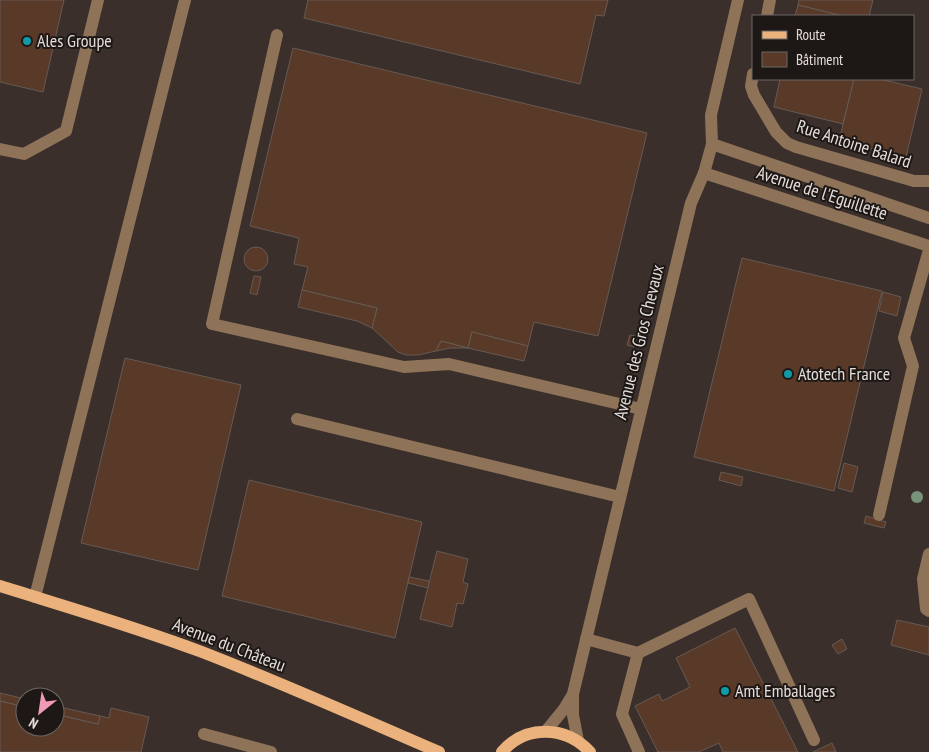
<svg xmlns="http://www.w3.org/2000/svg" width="929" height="752" font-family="'PT Sans Narrow',sans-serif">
<rect width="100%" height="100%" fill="#3a2f2a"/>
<g fill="#593928" stroke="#665a54">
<polygon points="0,0 64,0 43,92 0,82"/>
<polygon points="308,0 608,0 604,16 596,15 580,84 304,18"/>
<polygon points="799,0 873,0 869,16 843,16 798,5"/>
<polygon points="798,5 843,16 795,16"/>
<polygon points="293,48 647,133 598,336 534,322 528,346 472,332 468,348 441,341 436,351 418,355 406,355 398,352 372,328 377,308 302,290 308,267 294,264 299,238 250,226"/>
<polygon points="780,79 854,79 843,124 774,107"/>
<polygon points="854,79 880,79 922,89 906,157 839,141"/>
<circle cx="256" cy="259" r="12"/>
<polygon points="742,258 882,291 834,491 694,457"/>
<polygon points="254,276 261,277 257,295 250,293"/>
<polygon points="302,290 377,308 372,328 357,321 298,307"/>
<polygon points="883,292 901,297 897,316 879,311"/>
<polygon points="472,332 528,346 524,361 468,348"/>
<polygon points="630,335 636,336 634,347 627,345"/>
<polygon points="441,341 468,348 450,348 436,351"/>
<polygon points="125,358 241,385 198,570 81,543"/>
<polygon points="844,463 858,467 852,492 838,488"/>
<polygon points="721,472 743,477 741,486 719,480"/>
<polygon points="249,480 422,522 395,638 222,596"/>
<polygon points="866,516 886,522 884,528 864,523"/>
<polygon points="437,551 468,559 463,582 468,584 463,604 457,603 452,627 420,619"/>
<polygon points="409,577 429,581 428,588 408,583"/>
<polygon points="897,620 929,627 929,655 891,645"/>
<polygon points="735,628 798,752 723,752 719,743 699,752 658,752 635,706 659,694 662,701 690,687 676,658"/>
<polygon points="842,639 847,649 838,654 832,645"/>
<polygon points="0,693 25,699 25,707 0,701"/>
<polygon points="0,701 25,707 25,727 55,727 55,714 98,724 100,716 109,718 111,708 149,717 141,752 0,752"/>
<polygon points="55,706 100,716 98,724 55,714"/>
<polygon points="832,743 836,752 813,752"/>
</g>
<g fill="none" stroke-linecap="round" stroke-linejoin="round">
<g stroke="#8e7359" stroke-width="12">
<polyline points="767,16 770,0"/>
<polyline points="277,35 212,324 404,367 449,364 641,409"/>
<polyline points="753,74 751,86 754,95 776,132 787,143 796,147 914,181 929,181"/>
<polyline points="712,144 929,218"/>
<polyline points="0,149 24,154 66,131 98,0"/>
<polyline points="704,173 929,246"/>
<polyline points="297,419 620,497"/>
<polyline points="879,515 913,366 904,338 929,250"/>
<polyline points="929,554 923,579 926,609 929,611"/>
<polyline points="35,597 185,0"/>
<polyline points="586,639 638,653 622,714 639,752"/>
<polyline points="638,653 749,599 814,740"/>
<polyline points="546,731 564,709 573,694"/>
<polyline points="204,734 271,752"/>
<polyline points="578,741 573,715 573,694 691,203 704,173 712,144 711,115 738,0"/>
</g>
<g stroke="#ebb27d" stroke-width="12">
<path d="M0 586C67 607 136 627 202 652 282 683 360 718 439 752"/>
<path d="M502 752C526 724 566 726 590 752"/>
</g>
</g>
<circle fill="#76937b" cx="917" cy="497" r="6"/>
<g fill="#0f9aa8" stroke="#1d1816" stroke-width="2">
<circle cx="27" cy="41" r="5"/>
<circle cx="788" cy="374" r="5"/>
<circle cx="725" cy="691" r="5"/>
</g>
<g text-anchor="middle" stroke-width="4" stroke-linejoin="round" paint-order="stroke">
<g font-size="18" fill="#e4ddd9" stroke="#1d1816" text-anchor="start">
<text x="37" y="47">Ales Groupe</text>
<text x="798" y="380">Atotech France</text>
<text x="735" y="697">Amt Emballages</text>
</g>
<g font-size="18" fill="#e4ddd9" stroke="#1d1816">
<text transform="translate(854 144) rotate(18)" y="6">Rue Antoine Balard</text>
<text transform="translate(822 193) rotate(18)" y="6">Avenue de l'Eguillette</text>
<text transform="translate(639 342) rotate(-76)" y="6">Avenue des Gros Chevaux</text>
<text transform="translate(229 645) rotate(21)" y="6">Avenue du Château</text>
</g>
</g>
<rect x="752" y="15" width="162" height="65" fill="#1d1816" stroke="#6d6764"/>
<rect x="762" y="31" width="25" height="8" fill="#ebb27d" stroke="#6d6764"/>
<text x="796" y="40" font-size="15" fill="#e4ddd9">Route</text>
<rect x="762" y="52" width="25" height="15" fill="#593928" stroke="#6d6764"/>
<text x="796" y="65" font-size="15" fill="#e4ddd9">Bâtiment</text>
<g transform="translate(40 712) rotate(210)"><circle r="24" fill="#1d1816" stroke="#6d6764"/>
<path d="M0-4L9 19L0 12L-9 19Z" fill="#f09ab7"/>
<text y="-8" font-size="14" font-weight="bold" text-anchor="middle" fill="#e4ddd9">N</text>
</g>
</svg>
